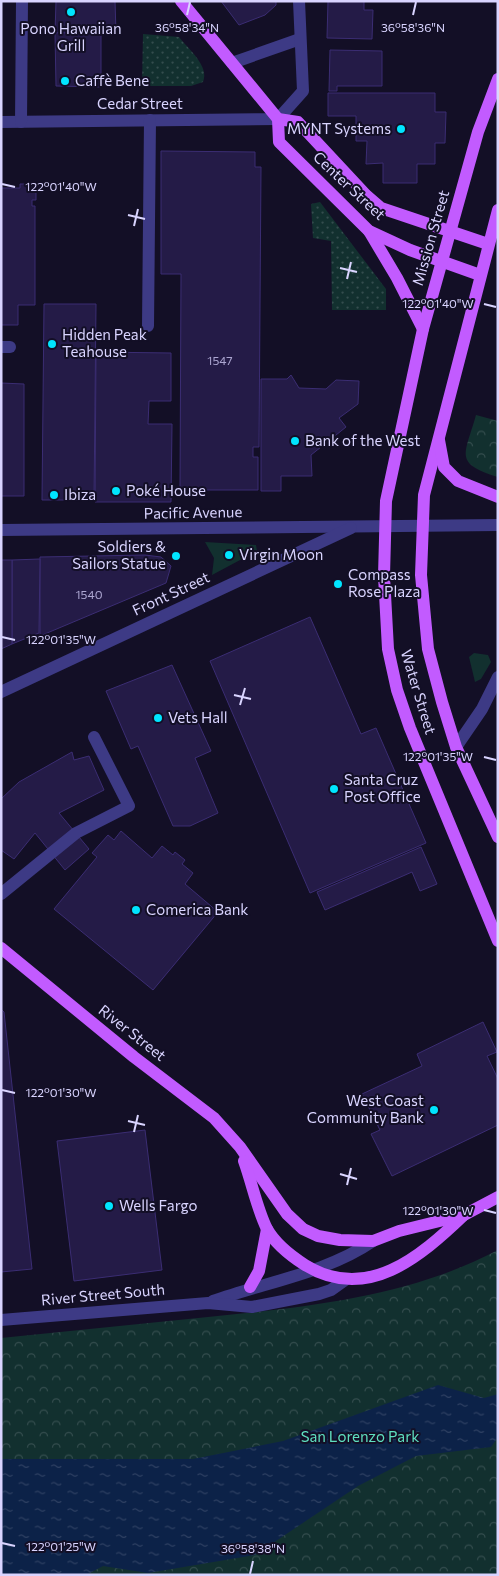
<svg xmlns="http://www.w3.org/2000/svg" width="499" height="1576" font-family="Commissioner,sans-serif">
<defs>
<pattern id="grass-dots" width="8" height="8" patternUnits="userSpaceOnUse" patternTransform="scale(1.25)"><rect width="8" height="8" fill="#12302f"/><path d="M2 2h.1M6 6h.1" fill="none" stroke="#344d4e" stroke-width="1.8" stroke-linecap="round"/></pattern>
<pattern id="forest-crowns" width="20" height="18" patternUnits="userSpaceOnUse" patternTransform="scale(1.25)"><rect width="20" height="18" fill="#12302f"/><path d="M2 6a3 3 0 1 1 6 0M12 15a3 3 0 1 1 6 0" fill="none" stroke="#344d4e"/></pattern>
<pattern id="water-ripples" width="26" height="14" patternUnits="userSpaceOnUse" patternTransform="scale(1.25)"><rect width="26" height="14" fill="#0c2248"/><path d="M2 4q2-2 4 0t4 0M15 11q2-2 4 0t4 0" fill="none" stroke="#2f4163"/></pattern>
</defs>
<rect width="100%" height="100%" fill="#130f26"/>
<g fill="url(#grass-dots)">
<path d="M143 34 179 37C188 49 210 66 203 82L191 86H142Z"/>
<polygon points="320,202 386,289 386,310 332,310 331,241 313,238 311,204"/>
</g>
<g fill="url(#forest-crowns)">
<path d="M476 415 498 421V477C453 463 465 455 476 415Z"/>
<path d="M498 1250V1575H1V1338C70 1331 139 1324 208 1317 307 1307 409 1297 498 1250Z"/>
</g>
<g fill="#12302f">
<polygon points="205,542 256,545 257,551 212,575 214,558"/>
<polygon points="474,653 488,655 491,662 481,679 475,682 469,657"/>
</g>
<polygon fill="url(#water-ripples)" points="438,1385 484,1398 498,1394 498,1437 491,1447 416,1456 358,1486 255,1555 148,1573 103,1566 86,1575 1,1575 1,1459 193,1459 283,1441"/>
<g fill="#241b47" stroke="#3b2d73">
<polygon points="56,1 115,1 116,33 55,33"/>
<polygon points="221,1 276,1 276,5 265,15 239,25"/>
<polygon points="328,1 364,1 364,10 373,10 372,39 327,38"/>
<polygon points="55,33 101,33 101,87 56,86"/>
<polygon points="330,50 382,51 382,86 337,86 337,91 329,91"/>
<polygon points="328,93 435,93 435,112 446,112 445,143 435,143 435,164 417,164 417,183 383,183 383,163 366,164 367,141 356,141 356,116 328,116"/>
<polygon points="161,151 255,152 255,167 261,167 259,447 253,447 253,457 258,457 258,490 180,490 181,274 161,274"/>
<polygon points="20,184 36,184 36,200 32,200 32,206 35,206 35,305 18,305 18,325 1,325 1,188 20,188"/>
<polygon points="44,304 96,304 94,500 42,500"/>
<polygon points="96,352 171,353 171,401 149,401 148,424 172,424 171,502 95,502"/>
<polygon points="291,375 299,388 326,389 336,380 359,381 358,404 339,418 346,427 311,455 312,476 281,476 281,491 261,491 261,379 287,379"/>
<polygon points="1,383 24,384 24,496 1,496"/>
<polygon points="145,555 161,557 171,566 166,583 40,636 40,557"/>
<polygon points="40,559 39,633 12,644 12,560"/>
<polygon points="1,560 12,560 12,644 1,649"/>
<polygon points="310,617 361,734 376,728 426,843 310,893 210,661"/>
<polygon points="172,665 211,751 195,758 218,813 190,826 173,826 138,746 131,749 106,691"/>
<polygon points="72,752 74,760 89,756 104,790 59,813 89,849 65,870 35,833 14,859 1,850 1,799 19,782"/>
<polygon points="121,831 152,858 162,846 173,855 175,852 185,860 182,864 193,873 185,884 218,912 153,990 54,909 97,857 92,853 108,835 114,840"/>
<polygon points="421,847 437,884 420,891 412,872 325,910 317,892"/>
<polygon points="1,1009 4,1012 32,1269 1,1272"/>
<polygon points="483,1022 497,1052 487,1056 498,1079 498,1125 392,1176 371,1134 380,1130 362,1094 422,1066 417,1054"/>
<polygon points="145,1130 162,1270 74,1281 57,1141"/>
</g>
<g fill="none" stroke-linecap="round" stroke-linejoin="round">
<g stroke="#3d3a85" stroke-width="12">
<polyline points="232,63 300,39"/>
<polyline points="1,122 278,119 303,91 299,1"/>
<polyline points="21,122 22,1"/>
<polyline points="148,326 150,120"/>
<polyline points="1,347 10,347"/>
<polyline points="1,530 498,525"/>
<polyline points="1,692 351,528"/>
<polyline points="456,747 482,709 498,677"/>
<polyline points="1,894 76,833 129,806 94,737"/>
<path d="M213 1301C266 1282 326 1273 373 1241"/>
<polyline points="1,1320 208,1303 252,1307 319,1294 331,1290 345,1280"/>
</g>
<g stroke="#c25bff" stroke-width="12">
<polyline points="181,1 278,119 279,142 369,231 410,250 480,275"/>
<polyline points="498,79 478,132 423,329 386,501 384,576 388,649 397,690 410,728 498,941"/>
<polyline points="278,119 298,122 366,195 381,208 488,244"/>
<polyline points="498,210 424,495 421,575 428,649 442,702 456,747 498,837"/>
<polyline points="369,231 397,278 423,329"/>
<polyline points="439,440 444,467 458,481 498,497"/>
<polyline points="1,948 134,1057 214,1118 240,1147 287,1214 303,1229 318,1236 340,1240 373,1241 399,1231 464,1215 498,1197"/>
<path d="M244 1161C252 1183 257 1209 267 1229 276 1245 291 1256 305 1265 367 1303 420 1257 464 1215"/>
<polyline points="250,1287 259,1271 267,1229"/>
</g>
</g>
<path fill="none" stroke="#d9d4ff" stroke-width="2" d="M187 15 190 2M413 15 416 2M2 184 15 187M128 215 145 219M134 226 138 209M340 268 357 272M347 279 351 262M484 304 496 307M2 637 15 640M234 695 251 699M240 705 245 688M484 757 496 760M2 1090 15 1093M128 1121 145 1125M134 1132 138 1115M340 1174 357 1179M347 1185 351 1168M484 1210 496 1213M2 1543 15 1546M250 1574 253 1561"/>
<g fill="#00e5ff" stroke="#130f26" stroke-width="2">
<circle cx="71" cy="12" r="5"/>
<circle cx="65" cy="81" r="5"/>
<circle cx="401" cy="129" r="5"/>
<circle cx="52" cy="344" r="5"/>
<circle cx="295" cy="441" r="5"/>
<circle cx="116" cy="491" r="5"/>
<circle cx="54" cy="495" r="5"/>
<circle cx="229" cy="555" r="5"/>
<circle cx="176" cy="556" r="5"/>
<circle cx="338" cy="584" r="5"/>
<circle cx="158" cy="718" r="5"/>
<circle cx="334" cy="789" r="5"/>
<circle cx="136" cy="910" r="5"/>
<circle cx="434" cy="1110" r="5"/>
<circle cx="109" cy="1206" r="5"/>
</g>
<g text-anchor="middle" stroke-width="4" stroke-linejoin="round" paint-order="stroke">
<g font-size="12" fill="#aca6d1">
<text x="220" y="365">1547</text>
<text x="89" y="599">1540</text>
</g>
<g font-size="15" fill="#d9d4ff" stroke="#130f26" text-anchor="start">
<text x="71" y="34" text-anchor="middle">Pono Hawaiian<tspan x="71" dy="17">Grill</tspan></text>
<text x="75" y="86">Caffè Bene</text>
<text x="391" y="134" text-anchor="end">MYNT Systems</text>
<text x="62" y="340">Hidden Peak<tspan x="62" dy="17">Teahouse</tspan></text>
<text x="305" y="446">Bank of the West</text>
<text x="126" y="496">Poké House</text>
<text x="64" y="500">Ibiza</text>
<text x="166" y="552" text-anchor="end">Soldiers &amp;<tspan x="166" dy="17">Sailors Statue</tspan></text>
<text x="239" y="560">Virgin Moon</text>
<text x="348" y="580">Compass<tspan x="348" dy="17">Rose Plaza</tspan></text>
<text x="168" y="723">Vets Hall</text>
<text x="344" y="785">Santa Cruz<tspan x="344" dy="17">Post Office</tspan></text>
<text x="146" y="915">Comerica Bank</text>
<text x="424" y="1106" text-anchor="end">West Coast<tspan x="424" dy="17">Community Bank</tspan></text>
<text x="119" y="1211">Wells Fargo</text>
</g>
<g font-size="15" fill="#d9d4ff" stroke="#130f26">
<text x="140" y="109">Cedar Street</text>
<text transform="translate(349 186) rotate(43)" y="5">Center Street</text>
<text transform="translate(431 238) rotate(-74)" y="5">Mission Street</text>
<text transform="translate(193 513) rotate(-1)" y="5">Pacific Avenue</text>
<text transform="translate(171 594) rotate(-25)" y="5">Front Street</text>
<text transform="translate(418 692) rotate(73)" y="5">Water Street</text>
<text transform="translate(132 1033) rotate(38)" y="5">River Street</text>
<text transform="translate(103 1295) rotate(-5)" y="5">River Street South</text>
</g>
<g font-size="15" fill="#5fe0c0" stroke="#130f26">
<text x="360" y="1442">San Lorenzo Park</text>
</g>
</g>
<g font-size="12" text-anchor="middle" fill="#d9d4ff" stroke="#130f26" stroke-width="4" stroke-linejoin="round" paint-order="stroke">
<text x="187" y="32">36°58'34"N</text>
<text x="413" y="32">36°58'36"N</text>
<text x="61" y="191">122°01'40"W</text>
<text x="438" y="308">122°01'40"W</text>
<text x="61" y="644">122°01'35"W</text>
<text x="438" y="761">122°01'35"W</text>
<text x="61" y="1097">122°01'30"W</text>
<text x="438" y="1215">122°01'30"W</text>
<text x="61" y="1551">122°01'25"W</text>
<text x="253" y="1553">36°58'38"N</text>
</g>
<rect width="499" height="1576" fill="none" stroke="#d9d4ff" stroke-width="5"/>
</svg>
